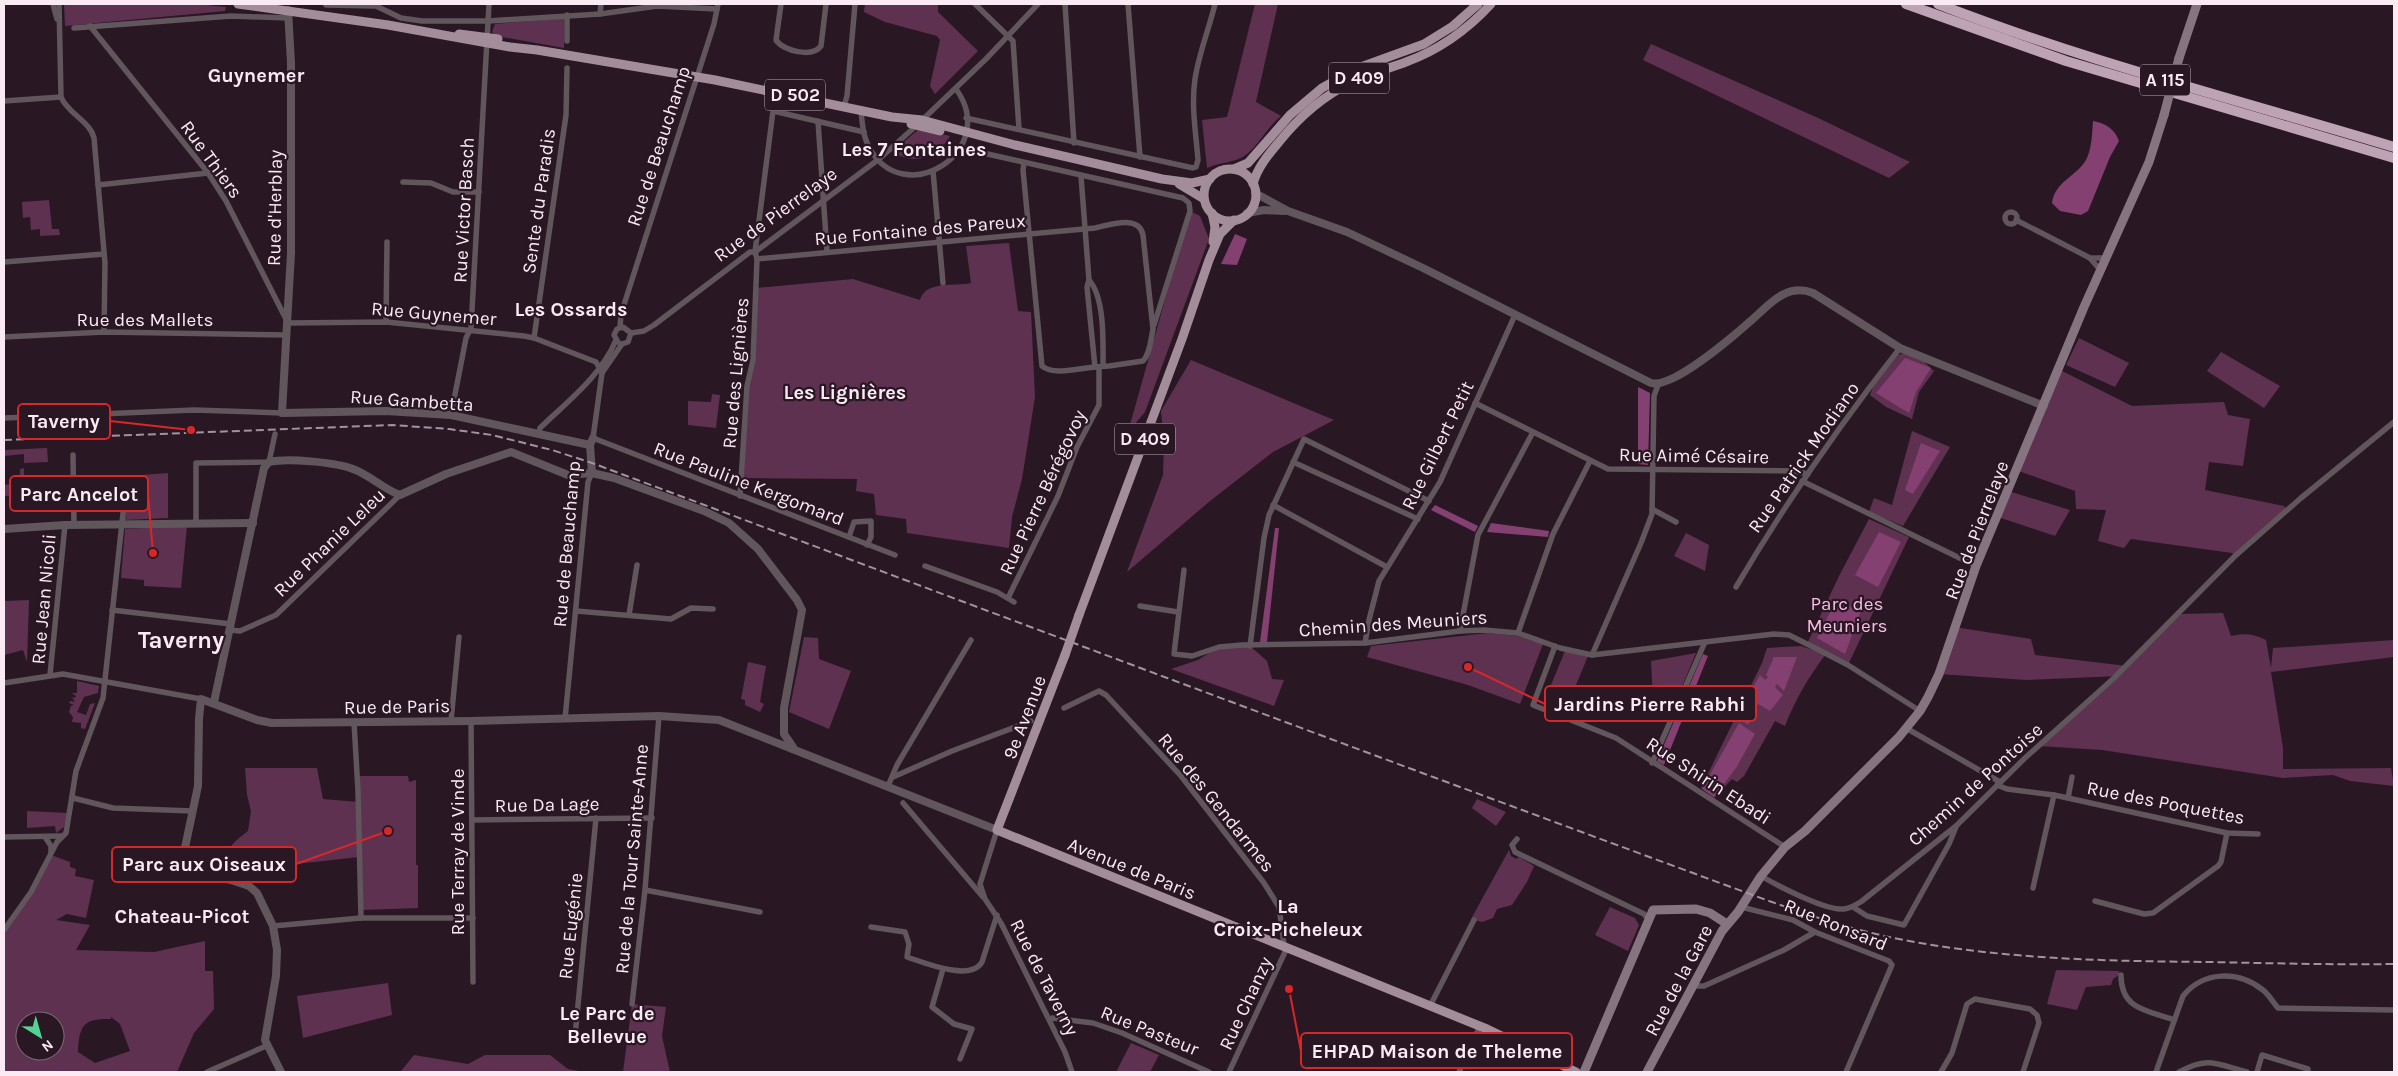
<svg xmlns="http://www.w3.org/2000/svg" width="2398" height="1076" font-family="Karla,sans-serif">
<rect width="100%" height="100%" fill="#2a1724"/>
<g fill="#5e3150" fill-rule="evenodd">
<polygon points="64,4 196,4 226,7 225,11 65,26"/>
<polygon points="865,4 938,4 938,12 978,51 935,94 930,86 940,40 937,36 885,22 864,12"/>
<path d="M1255 4H1278L1256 102 1281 116C1268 126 1260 143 1247 154 1236 163 1220 162 1207 168L1202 120 1227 117Z"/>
<polygon points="564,18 564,48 496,36 492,32 495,24"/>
<polygon points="1651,44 1816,117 1910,162 1889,178 1643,60"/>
<path d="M919 129 950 136C937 158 915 166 892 152Z"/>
<polygon points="49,200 52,229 59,229 60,235 40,236 40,229 31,230 30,217 23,218 22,202"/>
<polygon points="1190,211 1200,216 1209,239 1145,412 1128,432"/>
<path d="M1009 243 1018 311 1031 312 1035 397 1022 479 1012 517 1009 548 907 533 906 519 876 515 874 494 856 491 857 479 741 478 756 288 853 279 920 300C926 280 954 287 971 283L966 246Z"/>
<polygon points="2079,338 2129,363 2115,387 2066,365"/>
<polygon points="2221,352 2280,386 2264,408 2207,371"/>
<polygon points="1904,353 1919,357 1934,371 1919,392 1912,419 1886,407 1870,395 1873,387 1898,355"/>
<polygon points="1191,360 1334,420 1273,452 1210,501 1127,572 1163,475 1164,442 1161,411"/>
<polygon points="2062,371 2132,406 2224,402 2228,415 2250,419 2243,466 2209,462 2205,490 2284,506 2289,511 2237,558 2232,553 2131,539 2124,548 2098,541 2106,510 2076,509 2075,491 2016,470 2040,414"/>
<polygon points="712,394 720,395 716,428 688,425 688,401 711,402"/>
<polygon points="1912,431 1950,447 1903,526 1869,512 1874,498 1892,505"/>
<polygon points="47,448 48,462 24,463 24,454 4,456 4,450"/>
<polygon points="24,468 24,495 4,496 4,485 20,483 20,469"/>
<polygon points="168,473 168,518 125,520 129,476"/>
<polygon points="2008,491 2070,510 2055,536 1998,517"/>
<path d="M1869 519 1909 537 1847 667 1826 654C1809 676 1795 700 1785 726L1775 721 1744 776 1737 782 1732 779 1714 798 1701 788 1762 663 1767 648 1801 646 1822 653 1807 644 1839 576Z"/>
<polygon points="187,526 181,588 144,586 144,580 121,578 125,529"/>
<polygon points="1686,533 1709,545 1705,571 1674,556"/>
<polygon points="29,600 27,662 23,650 4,655 4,601"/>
<path d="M2223 613 2231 636C2245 633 2254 634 2266 640L2271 668 2273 648 2394 640V657L2271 672 2283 748V769L2391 768 2394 786 2350 781 2333 775 2283 778 2102 750 2039 746 2119 676 2026 680 1939 674 1954 627 2031 639 2035 655 2127 666 2181 614Z"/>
<polygon points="1488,633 1518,636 1543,644 1520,704 1468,685 1367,657 1371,646"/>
<polygon points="804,637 818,638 819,659 851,671 829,729 789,712"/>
<polygon points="1250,646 1267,661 1272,679 1284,680 1274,706 1171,669 1198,660 1219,647"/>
<polygon points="1565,651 1588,656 1569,702 1565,718 1561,717 1546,697"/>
<polygon points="1696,653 1674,706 1653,700 1651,661"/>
<polygon points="748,662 766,666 760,702 764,704 760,712 745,705 745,700 741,699"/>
<polygon points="77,681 99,686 98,693 84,697 77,712 86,715 90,704 95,703 85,729 81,728 81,723 72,722 73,717 69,712 71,706 74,705 69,703 70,701 75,702 72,697 75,698 76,696 72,693 77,693"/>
<path d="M245 768H317L323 799 358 802 359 857 287 865 253 878 222 875C223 853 230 844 248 831L251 811 247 795Z"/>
<polygon points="359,776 408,776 409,782 416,780 416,865 418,865 418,908 363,910"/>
<polygon points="1477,799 1506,812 1496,826 1472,808"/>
<polygon points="27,811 67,813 64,827 56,833 55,826 27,828"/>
<polygon points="1509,850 1511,856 1516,859 1519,857 1534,866 1527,882 1512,905 1497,909 1493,918 1482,922 1471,919"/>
<path d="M51 855 70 862V867L76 869 75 876 94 880 86 918 67 914 56 920 90 925 76 950 154 952 205 941V971H213L214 1009 194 1033 177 1072H4V930L16 915ZM111 1017 120 1024 130 1051 95 1063 78 1052C79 1025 84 1018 111 1019ZM25 1021H55V1051H25Z"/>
<polygon points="1610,907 1635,918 1639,925 1628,951 1595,935"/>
<polygon points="2056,970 2119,971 2119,975 2113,979 2111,985 2086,987 2077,1010 2047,1004"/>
<polygon points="388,983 392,1015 303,1038 297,996"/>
<polygon points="632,1004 666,1007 662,1036 670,1072 623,1072"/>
<polygon points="1131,1043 1159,1055 1150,1072 1116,1072"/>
<polygon points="414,1055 468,1064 485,1055 550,1055 568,1069 585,1072 401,1071"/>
</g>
<g fill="#834070">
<path d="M2093 121C2105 123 2115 129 2119 141L2110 157 2088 211 2081 215 2060 211 2052 203C2055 181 2076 177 2086 160 2092 148 2092 134 2093 121Z"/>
<polygon points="1235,234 1247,239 1237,265 1221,264"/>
<polygon points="1905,358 1931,368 1916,392 1909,413 1876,393"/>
<polygon points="1638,387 1650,393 1648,465 1638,464"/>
<polygon points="1921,443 1940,451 1913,494 1905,490"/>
<polygon points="1435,505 1478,526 1475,532 1431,510"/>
<polygon points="1491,523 1549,531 1548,537 1487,532"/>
<polygon points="1275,528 1279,528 1267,642 1260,642"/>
<polygon points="1879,532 1901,542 1878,587 1855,575"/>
<polygon points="1836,600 1861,611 1845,654 1817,638"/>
<polygon points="1703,654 1708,656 1664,765 1657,761"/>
<polygon points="1774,657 1797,657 1784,691 1777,684 1775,687 1783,695 1770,711 1758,704 1748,725 1736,716 1760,675 1765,680 1768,677 1766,675"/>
<polygon points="1739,723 1755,734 1736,768 1714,797 1702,789"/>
</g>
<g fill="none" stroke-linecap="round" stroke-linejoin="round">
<g stroke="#60565c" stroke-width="5.5">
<polyline points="53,4 57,19"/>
<path d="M59 4 61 97C68 114 90 121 94 138L105 263 104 332"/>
<path d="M781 4 776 40C783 51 812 58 821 46L826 4"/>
<polyline points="975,4 1013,41 1019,129"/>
<polyline points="1065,4 1074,143"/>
<polyline points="1128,4 1140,157"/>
<polyline points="326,5 376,6 401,18 422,21 488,21 600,14 657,6 717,9"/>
<polyline points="600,14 601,4"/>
<polyline points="90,26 208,173 226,201 288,323 386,322 524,336 534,338 596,362 602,373"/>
<polyline points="74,28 231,16 288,18"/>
<polyline points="567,41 567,15"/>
<polyline points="4,101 61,97"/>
<polyline points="844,106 847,96 855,4"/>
<path d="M861 110C862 122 863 136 869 147 903 212 1001 151 956 89"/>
<path d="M966 118 1193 168 1196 167 1198 160C1196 133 1191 106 1195 79 1199 53 1209 29 1215 4"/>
<polyline points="818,121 827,252"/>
<polyline points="961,148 1183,198 1189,203 1190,211 1154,325"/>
<path d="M1024 163 1023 170 1042 366C1053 376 1081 368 1095 367"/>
<polyline points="933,171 943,283"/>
<polyline points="1081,176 1089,280"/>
<polyline points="403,182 431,183 453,192 479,192"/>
<polyline points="98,185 208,173"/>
<circle cx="2011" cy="218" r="6"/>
<polyline points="2016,220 2090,258 2101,271"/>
<polyline points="2090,258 2107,258"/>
<path d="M757 259 1095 228C1109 225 1139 214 1143 235L1153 329C1151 339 1150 354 1143 361L1109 366C1104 366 1099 367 1095 367L1087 287 1089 280C1105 298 1103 342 1103 366"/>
<polyline points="4,262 104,254"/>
<polyline points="386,322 387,242"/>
<polyline points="620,327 621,314 714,24 718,4"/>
<polyline points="631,333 644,331 654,325 750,252 755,252 879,159 917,125 986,59 1038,4"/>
<polyline points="4,337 104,332 287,335"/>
<polyline points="534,338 566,115 567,68"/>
<polyline points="618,342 614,335 617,329 623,327 631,333"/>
<polyline points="622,344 602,373 593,438 895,555"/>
<polyline points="622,344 628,342 631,333"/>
<polyline points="1475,403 1608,469 1794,471 1808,474"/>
<polyline points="451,415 466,338 471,328 489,4"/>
<polyline points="4,418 194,410 282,413"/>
<path d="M539 432 540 428C567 402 601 376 616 340"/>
<polyline points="73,455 74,525"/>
<polyline points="1293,462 1418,519"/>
<polyline points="1802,481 1976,566"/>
<polyline points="740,496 747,386 753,360 757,259 755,252 773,111 864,132"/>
<polyline points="1273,505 1387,567"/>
<polyline points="1652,509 1676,522"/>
<polyline points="196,523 196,463 269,462 275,434"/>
<polyline points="849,537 854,522 871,521 871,537 867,545"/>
<polyline points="925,566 997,592 1014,602"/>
<polyline points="1184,570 1174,654 1192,656 1219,647 1242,645 1365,643 1460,631 1484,630 1518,633 1560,648 1592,655 1774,634 1789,635 1817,649 1848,665 1920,711"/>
<path d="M1736 587C1785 504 1840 424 1900 348"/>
<polyline points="1008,598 1058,496 1077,447 1099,405 1099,367"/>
<polyline points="1140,606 1178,612"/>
<polyline points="112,610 231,624"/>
<polyline points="576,611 671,619 691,608 713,609"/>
<polyline points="629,615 637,565"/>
<polyline points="230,630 240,631 276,615 400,495"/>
<polyline points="1460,631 1478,535 1533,432"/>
<polyline points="1518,633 1553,534 1590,461"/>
<polyline points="1365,643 1369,620 1379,581 1440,482 1515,315"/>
<polyline points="1250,646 1264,538 1269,515 1304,439 1429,501"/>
<polyline points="1555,646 1533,705 1616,738 1785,847"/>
<polyline points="1592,655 1641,543 1652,514 1654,396 1658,385"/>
<polyline points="50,675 65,525"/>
<polyline points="4,683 63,674 201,699"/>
<polyline points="1064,708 1099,691 1106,695 1181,776 1264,883 1279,907 1285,952 1229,1072"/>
<polyline points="565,719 588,482 592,473"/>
<polyline points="451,721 459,637"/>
<polyline points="471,721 473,982"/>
<polyline points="354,722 358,791 361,918"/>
<polyline points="1906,728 2000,782"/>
<polyline points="1652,763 1705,642"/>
<polyline points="893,777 952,751 1031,721"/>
<polyline points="1997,785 2007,789 2054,795 2227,833 2258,834"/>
<polyline points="888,786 897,765 971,640"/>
<polyline points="73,798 113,808 192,811"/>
<polyline points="2068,798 2072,777"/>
<polyline points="903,803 983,897"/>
<polyline points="472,820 652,818"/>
<polyline points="997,830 980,884 985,899 1001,923 1065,1052 1072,1072"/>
<polyline points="4,837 62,836"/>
<polyline points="45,837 51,846 51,853"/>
<polyline points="1517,839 1512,845 1515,852 1644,914 1648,919"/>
<path d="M1761 876C1778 886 1826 911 1844 909 1851 908 1856 905 1862 901L1956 826 2025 758 2114 678 2235 556 2301 498 2394 422"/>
<polyline points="2033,888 2054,795"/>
<polyline points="645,890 760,912"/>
<polyline points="2095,901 2144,914 2153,913 2218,866 2221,862 2227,833"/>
<polyline points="1741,907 1793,920 1815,932 1889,961 1892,965 1846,1072"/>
<polyline points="1853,907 1867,916 1904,925 1949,844 1956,827"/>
<polyline points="273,926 361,918 473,918"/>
<path d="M871 927 905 932 909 944 907 957C925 963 971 982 982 962L997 915"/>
<polyline points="4,930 31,892 57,842 66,833 76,771 103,698 125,495"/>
<polyline points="943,969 932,1007 954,1024 972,1029 960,1059"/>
<path d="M2121 975C2121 1010 2147 1010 2174 1020"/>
<polyline points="1691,986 1704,986 1784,950 1815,932"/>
<polyline points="632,1004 645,890 659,716"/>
<polyline points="1430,1006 1474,920"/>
<polyline points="1049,1019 1052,1018 1093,1023 1122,1033 1209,1072"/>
<polyline points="575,1036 596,818"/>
<polyline points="207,1072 266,1046"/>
<polyline points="1459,1072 1480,1026"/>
<polyline points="1941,1072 1952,1053 1967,1004 1975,999 2030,1009 2037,1015 2039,1023 2023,1072"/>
<path d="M2156 1072 2183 996C2203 971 2238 970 2263 990 2269 995 2273 1002 2278 1008L2394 1010"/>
<path d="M2179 1072C2209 1056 2216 1064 2247 1072"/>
<polyline points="2257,1072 2262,1055 2308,1069 2308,1072"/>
</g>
<g stroke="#60565c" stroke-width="8">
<polyline points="288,10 291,63 291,253 282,413 386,411 451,415 590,445"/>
<path d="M1255 193 1288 211 1347 232 1423 268 1651 383C1673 389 1736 334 1754 318 1763 310 1773 299 1784 294 1794 289 1803 289 1813 293L1900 348 2044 406"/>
<polyline points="1247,213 1264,210 1284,211"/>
<polyline points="592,473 590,445 593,438"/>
<polyline points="4,529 65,525 253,523"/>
<path d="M214 702 264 468 269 462C287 458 335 462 353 469 370 475 383 489 400 495L446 474 511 452 568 475 592 473 614 478 704 511 729 523 758 549 797 600 802 610 784 708V734L793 747"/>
<polyline points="281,1072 265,1040 276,976 277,950 273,926 257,893 249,886 231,880 195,873 189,869 183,857 198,786 199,719 201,699 257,720 272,723 471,721 659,716 719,720 997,830"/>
</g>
<g stroke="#867580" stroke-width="9">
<polyline points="2179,58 2197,4"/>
<polyline points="1584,1072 1653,910 1696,909 1710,913 1727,924"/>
<polyline points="1647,1072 1722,931 1738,912 1761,876 1785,847 1805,831 1899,737 1920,711 1928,697 1939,674 1976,566 2084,307 2149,162 2164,115"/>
</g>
<g stroke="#a38d9b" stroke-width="9">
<polyline points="238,4 388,25 510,47 537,50 715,80 892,117 922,120 1015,145 1162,179 1192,183 1210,179"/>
<polyline points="459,34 498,39"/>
<polyline points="911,124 940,131"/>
<polyline points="1234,169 1248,163 1290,115 1322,88 1358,68 1424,44 1453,26 1478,4"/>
<circle cx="1230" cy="195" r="26"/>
<polyline points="1179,184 1204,199"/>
<path d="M1253 184C1257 168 1268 155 1279 142 1299 117 1323 96 1352 82 1370 73 1388 69 1406 62 1439 50 1468 29 1491 4"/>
<polyline points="1212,213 1215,227 1213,242"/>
<polyline points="1079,615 1182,339 1209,260 1220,234 1234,220"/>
<polyline points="1065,655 997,830 1487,1029 1576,1072"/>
</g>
<g stroke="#bda3b4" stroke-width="10">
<polyline points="1906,4 2066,61 2394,158"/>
<path d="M1938 4C2087 62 2242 101 2394 147"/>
</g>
<path stroke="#a3939d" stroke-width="2" stroke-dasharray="8 4" stroke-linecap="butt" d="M4 440 392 425 449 429 492 435 552 450 592 463C978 607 1363 752 1750 894 1796 911 1845 928 1894 938 1997 959 2101 961 2206 962 2268 963 2331 965 2394 964"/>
<polyline stroke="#867580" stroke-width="9" points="2164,115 2179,58"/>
<polyline stroke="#a38d9b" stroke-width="9" points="1065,655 1079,615"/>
</g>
<g text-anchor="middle" stroke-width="4.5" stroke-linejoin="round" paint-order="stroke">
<g fill="#2a1724" stroke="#bbabb5" stroke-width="1">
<rect x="1329" y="62.5" width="60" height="31" rx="4"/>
<rect x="2140" y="64.5" width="50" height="31" rx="4"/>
<rect x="765" y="79.5" width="60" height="31" rx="4"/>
<rect x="1115" y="423.5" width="60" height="31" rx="4"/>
</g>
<g font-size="18" font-weight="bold" fill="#f9eaf3">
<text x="1359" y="84">D 409</text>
<text x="2165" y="86">A 115</text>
<text x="795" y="101">D 502</text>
<text x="1145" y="445">D 409</text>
</g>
<g font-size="19" fill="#f9eaf3" stroke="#2a1724">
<text transform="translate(658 146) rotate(-72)" y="7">Rue de Beauchamp</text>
<text transform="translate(212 159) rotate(54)" y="7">Rue Thiers</text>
<text transform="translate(538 201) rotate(-82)" y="7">Sente du Paradis</text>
<text transform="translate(274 208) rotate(-89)" y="7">Rue d'Herblay</text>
<text transform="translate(463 210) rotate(-87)" y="7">Rue Victor Basch</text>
<text transform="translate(775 214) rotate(-36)" y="7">Rue de Pierrelaye</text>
<text transform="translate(920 229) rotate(-5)" y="7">Rue Fontaine des Pareux</text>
<text transform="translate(434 313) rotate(5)" y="7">Rue Guynemer</text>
<text x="145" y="326">Rue des Mallets</text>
<text transform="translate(735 373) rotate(-85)" y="7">Rue des Lignières</text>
<text transform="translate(412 400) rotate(4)" y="7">Rue Gambetta</text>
<text transform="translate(1437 445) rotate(-64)" y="7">Rue Gilbert Petit</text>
<text transform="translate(1694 455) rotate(1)" y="7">Rue Aimé Césaire</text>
<text transform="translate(1803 457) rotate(-55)" y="7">Rue Patrick Modiano</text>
<text transform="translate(749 483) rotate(21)" y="7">Rue Pauline Kergomard</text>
<text transform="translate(1042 492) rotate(-65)" y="7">Rue Pierre Bérégovoy</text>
<text transform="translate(1976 530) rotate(-69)" y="7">Rue de Pierrelaye</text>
<text transform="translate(329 542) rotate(-44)" y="7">Rue Phanie Leleu</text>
<text transform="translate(566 544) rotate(-85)" y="7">Rue de Beauchamp</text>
<text transform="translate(43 599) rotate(-85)" y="7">Rue Jean Nicoli</text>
<text transform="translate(1393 623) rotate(-4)" y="7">Chemin des Meuniers</text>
<text transform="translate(397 706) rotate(-1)" y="7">Rue de Paris</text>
<text transform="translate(1024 717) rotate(-69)" y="7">9e Avenue</text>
<text transform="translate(1709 780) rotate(33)" y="7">Rue Shirin Ebadi</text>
<text transform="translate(1975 784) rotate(-42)" y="7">Chemin de Pontoise</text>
<text transform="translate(1217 802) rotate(51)" y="7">Rue des Gendarmes</text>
<text transform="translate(2166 802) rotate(11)" y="7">Rue des Poquettes</text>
<text transform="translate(547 804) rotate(-1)" y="7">Rue Da Lage</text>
<text transform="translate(457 852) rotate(-90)" y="7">Rue Terray de Vinde</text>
<text transform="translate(631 859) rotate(-85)" y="7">Rue de la Tour Sainte-Anne</text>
<text transform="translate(1132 868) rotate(22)" y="7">Avenue de Paris</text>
<text transform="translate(1836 924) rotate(22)" y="7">Rue Ronsard</text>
<text transform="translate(570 926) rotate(-84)" y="7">Rue Eugénie</text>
<text transform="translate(1045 977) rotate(63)" y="7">Rue de Taverny</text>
<text transform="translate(1678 980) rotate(-62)" y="7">Rue de la Gare</text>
<text transform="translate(1245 1003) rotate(-65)" y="7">Rue Chanzy</text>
<text transform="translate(1150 1030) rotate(22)" y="7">Rue Pasteur</text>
</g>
<g font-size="19" fill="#f9bee5" stroke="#2a1724">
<text x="1847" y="610">Parc des<tspan x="1847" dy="22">Meuniers</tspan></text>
</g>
<g font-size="20" font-weight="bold" fill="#f9eaf3" stroke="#2a1724">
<text x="256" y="82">Guynemer</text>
<text x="914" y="156">Les 7 Fontaines</text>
<text x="571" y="316">Les Ossards</text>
<text x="845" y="399">Les Lignières</text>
<text x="1288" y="913">La<tspan x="1288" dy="23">Croix-Picheleux</tspan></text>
<text x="182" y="923">Chateau-Picot</text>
<text x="607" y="1020">Le Parc de<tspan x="607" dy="23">Bellevue</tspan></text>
</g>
<g font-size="24" font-weight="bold" fill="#f9eaf3" stroke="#2a1724">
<text x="181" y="648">Taverny</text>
</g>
</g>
<path fill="none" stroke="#d62828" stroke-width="2" d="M191 430L110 421M153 553L148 494M1468 667L1545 704M388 831L296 864M1289 989L1301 1051"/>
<g fill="#d62828" stroke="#2a1724" stroke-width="2">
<circle cx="191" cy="430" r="5"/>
<circle cx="153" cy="553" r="5"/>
<circle cx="1468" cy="667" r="5"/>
<circle cx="388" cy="831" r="5"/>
<circle cx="1289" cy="989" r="5"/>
</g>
<g fill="#2a1724" stroke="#d62828" stroke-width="2">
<rect x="18" y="404" width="92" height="35" rx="5"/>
<rect x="10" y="476" width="138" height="35" rx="5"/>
<rect x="1545" y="686" width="211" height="35" rx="5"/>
<rect x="112" y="847" width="184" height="35" rx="5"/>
<rect x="1301" y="1033" width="271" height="35" rx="5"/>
</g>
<g font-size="20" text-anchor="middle" font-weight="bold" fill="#f9eaf3">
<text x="64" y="428">Taverny</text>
<text x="79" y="501">Parc Ancelot</text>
<text x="1650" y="711">Jardins Pierre Rabhi</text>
<text x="204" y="871">Parc aux Oiseaux</text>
<text x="1437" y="1058">EHPAD Maison de Theleme</text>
</g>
<rect width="2398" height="1076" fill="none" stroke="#f9eaf3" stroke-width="10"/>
<g transform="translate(40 1036) rotate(143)"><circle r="24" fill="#2a1724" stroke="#7d6b77"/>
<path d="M0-4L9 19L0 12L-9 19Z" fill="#54d396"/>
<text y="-8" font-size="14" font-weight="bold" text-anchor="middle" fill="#f9eaf3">N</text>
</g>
</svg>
